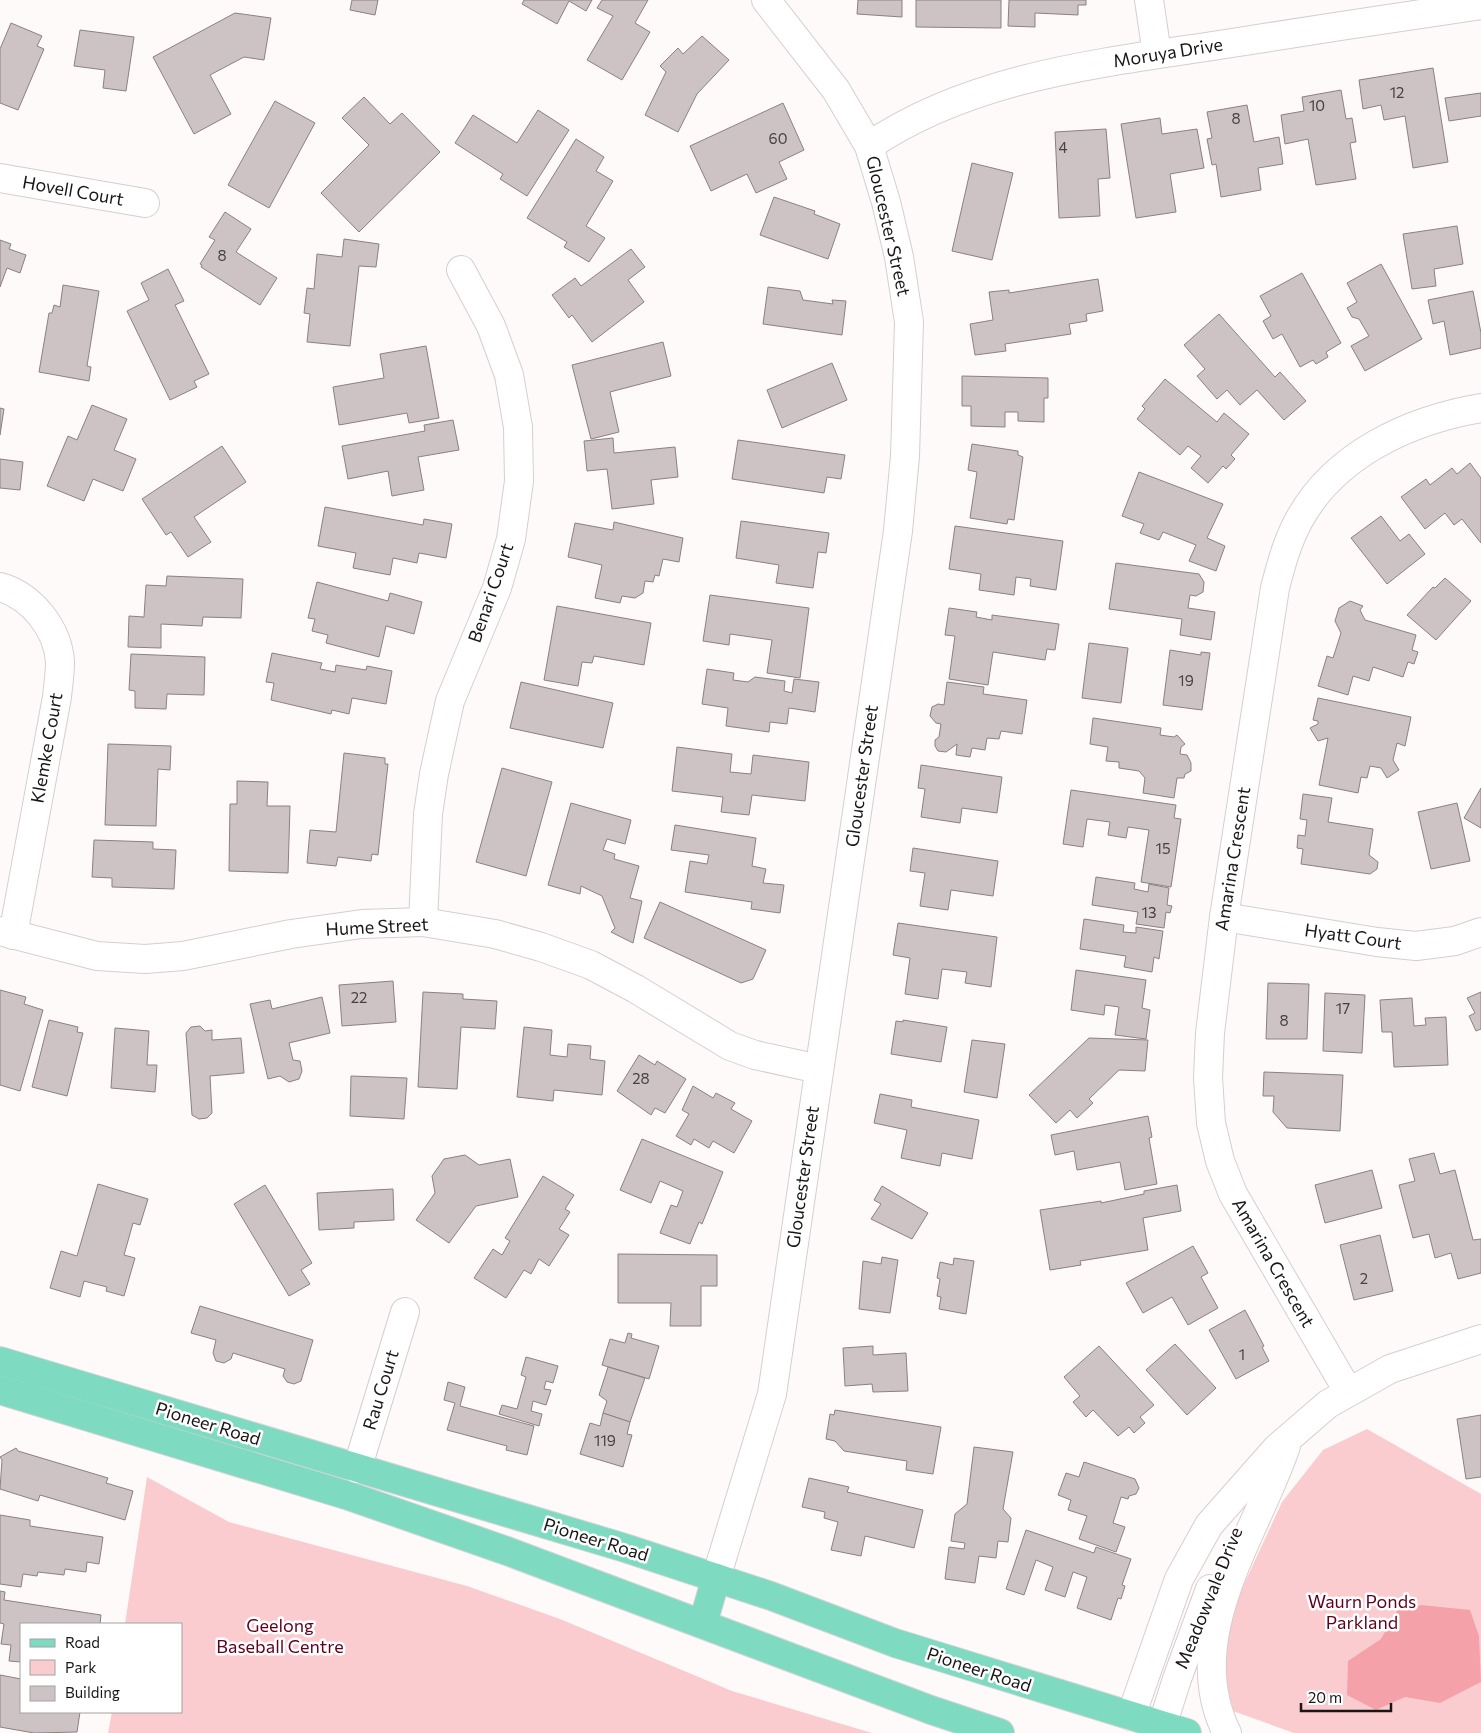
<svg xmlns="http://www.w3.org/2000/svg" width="1481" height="1733" font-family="Commissioner,sans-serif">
<rect width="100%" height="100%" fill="#fefafa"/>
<g fill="#fbcccf">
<polygon points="1367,1429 1481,1494 1481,1733 1294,1733 1230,1710 1223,1687 1226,1623 1282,1502 1323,1450"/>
<polygon points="147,1477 229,1522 467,1586 560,1619 732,1691 872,1733 108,1733 112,1712 181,1712 181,1624 125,1624"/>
</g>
<polygon fill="#f5a1a9" points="1421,1605 1470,1610 1479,1636 1481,1682 1440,1703 1405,1697 1376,1710 1347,1695 1348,1661 1381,1639 1397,1611"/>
<g fill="#cec3c4" stroke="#8b8181">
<polygon points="352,0 378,0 375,15 350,10"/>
<polygon points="524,0 592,0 586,11 569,1 557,24 522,4"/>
<polygon points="602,0 648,0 635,23 650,32 622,80 587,60 613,16 597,8"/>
<polygon points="858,0 902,0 902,17 857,14"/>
<polygon points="916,0 1001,0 1001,28 916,27"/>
<polygon points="1009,0 1086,0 1086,5 1078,5 1078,15 1035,13 1035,27 1008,26"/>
<polygon points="235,13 271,18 264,60 244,57 210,75 231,114 194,134 153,57"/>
<polygon points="11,23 42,36 37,46 44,49 18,110 0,103 0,49"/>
<polygon points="80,30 134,37 126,91 103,88 105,70 74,66"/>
<polygon points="702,36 729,60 697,94 678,132 645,115 666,72 660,66 678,48 683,54"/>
<polygon points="1433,68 1448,162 1413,168 1405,116 1384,120 1381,105 1363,109 1359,80"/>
<polygon points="1341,90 1346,119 1352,118 1356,142 1350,143 1356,179 1316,185 1308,139 1285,144 1281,115 1304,111 1302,97"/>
<polygon points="1481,93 1481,116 1449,121 1445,98"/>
<polygon points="364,97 390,124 402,113 440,152 359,232 321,193 369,145 342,118"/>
<polygon points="275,101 315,123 269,208 228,185"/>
<polygon points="783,103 804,150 779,162 787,179 756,193 747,174 711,191 690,146"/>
<polygon points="1247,105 1254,142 1279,137 1283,164 1258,168 1261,190 1221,197 1216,164 1212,165 1207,139 1212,138 1207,112"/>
<polygon points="538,110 569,130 527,196 500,179 503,174 455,143 473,115 517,143"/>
<polygon points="1160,118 1162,134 1197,129 1204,168 1170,174 1176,212 1136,218 1121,124"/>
<polygon points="1106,129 1110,178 1098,179 1100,216 1059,218 1055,132"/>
<polygon points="576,139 604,157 596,171 613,181 586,226 605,238 589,262 564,247 567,242 527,218"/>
<polygon points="972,163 1013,173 992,260 952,251"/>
<polygon points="774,197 815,211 814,214 840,224 828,259 760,235"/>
<polygon points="225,212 251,229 236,252 277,278 260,305 201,267 202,265 200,264 215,240 209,237"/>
<polygon points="1457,226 1463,264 1434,269 1436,286 1412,289 1403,234"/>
<polygon points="344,239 379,244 376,267 359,266 350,346 307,342 310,314 304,313 307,288 314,289 317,254 342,257"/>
<polygon points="0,240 11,244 9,249 26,255 20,273 7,268 0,287"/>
<polygon points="631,249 645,267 628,280 644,302 592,342 572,315 569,318 552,295 575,278 581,286"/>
<polygon points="1381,264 1422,339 1365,371 1351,346 1369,336 1359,319 1352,317 1347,308 1357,302 1347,283"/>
<polygon points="168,269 184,301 175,305 209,374 194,381 197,387 170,400 127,311 149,300 141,283"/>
<polygon points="1302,273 1341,343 1326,352 1328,357 1316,364 1313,360 1300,367 1282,334 1273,339 1263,321 1271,316 1260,296"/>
<polygon points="1098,279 1103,311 1086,314 1087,321 1069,324 1071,334 1005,344 1006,351 975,355 970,324 993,320 989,292 1009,290 1009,293"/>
<polygon points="63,285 99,291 87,366 91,367 89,381 39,372 49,313 52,313 54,305 60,307"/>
<polygon points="768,287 800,291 803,300 833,304 832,300 846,301 842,335 763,324"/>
<polygon points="1473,291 1481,333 1481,348 1450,355 1444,321 1433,324 1428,300"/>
<polygon points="1219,314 1275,377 1280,372 1306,401 1284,420 1257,390 1240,405 1227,390 1217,399 1197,376 1205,369 1184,345"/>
<polygon points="663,342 671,376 610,392 619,432 591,439 572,365"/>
<polygon points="426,346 439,418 409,423 407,413 339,425 333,387 384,378 380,354"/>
<polygon points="832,363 847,400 782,428 767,390"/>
<polygon points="962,376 1048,378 1048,398 1044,398 1044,422 1018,421 1018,412 1005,412 1005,427 971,426 971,406 962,406"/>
<polygon points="1165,379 1217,422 1224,413 1249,434 1231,455 1235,459 1226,469 1223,466 1208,483 1191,468 1201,456 1188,446 1180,455 1137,419 1145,409 1142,406"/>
<polygon points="92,405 127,419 114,450 136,459 123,491 93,479 84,501 47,486 68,436 77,440"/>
<polygon points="0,408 4,409 0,435"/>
<polygon points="453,420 459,450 418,457 424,490 392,496 388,471 348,479 342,446 425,431 424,425"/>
<polygon points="613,438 614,453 675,447 678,477 651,480 654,504 612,509 607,469 587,471 584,441"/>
<polygon points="738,440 845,455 841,479 827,477 824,493 732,479"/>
<polygon points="972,444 1018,451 1018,455 1023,457 1014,520 1008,519 1007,524 970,518 977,472 968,470"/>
<polygon points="222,446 246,482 194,517 211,542 188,557 171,532 166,535 142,499"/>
<polygon points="0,459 23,462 20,490 0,488"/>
<polygon points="1470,463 1481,478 1481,543 1462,519 1454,525 1445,513 1425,529 1401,497 1426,479 1430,485 1452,468 1457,474"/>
<polygon points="1139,472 1223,504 1207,538 1225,546 1216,571 1189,561 1196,545 1163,532 1159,540 1140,533 1144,524 1122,516"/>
<polygon points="325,507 423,525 424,519 452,524 446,558 419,553 417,563 393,558 390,575 353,568 356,553 318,546"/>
<polygon points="1381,516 1400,541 1409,534 1425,554 1387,584 1351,538"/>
<polygon points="741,521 829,533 826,553 818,552 813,588 776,583 779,565 736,558"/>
<polygon points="614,522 683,538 679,562 663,559 659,576 655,575 653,582 645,581 643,593 635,598 622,596 620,603 595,598 602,565 568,557 575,523 613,530"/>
<polygon points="955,526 1063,541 1056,590 1030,586 1031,579 1016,577 1014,595 979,590 981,574 949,569"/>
<polygon points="1116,563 1199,574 1204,582 1203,592 1196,596 1190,595 1188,608 1215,612 1211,640 1180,635 1182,619 1109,609"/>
<polygon points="167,576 243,579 241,618 203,617 202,626 161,624 161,648 128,647 129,616 144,617 146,585 166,586"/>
<polygon points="1445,578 1471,601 1436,640 1407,615 1433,587 1435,588"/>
<polygon points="317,582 388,601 390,593 422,602 414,634 386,626 379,657 326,643 328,635 312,631 315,619 308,618"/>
<polygon points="710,595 809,608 800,678 767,673 772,640 730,634 729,645 703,641"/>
<polygon points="1350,601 1363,606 1360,610 1365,620 1416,635 1412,650 1418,652 1414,664 1408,662 1403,677 1373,667 1369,681 1353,676 1348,695 1318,686 1327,656 1333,658 1341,633 1335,621 1339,608"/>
<polygon points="557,606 651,623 644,665 594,656 592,663 582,662 578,686 544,680"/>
<polygon points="949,608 977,612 976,617 992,620 992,615 1059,624 1055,650 1047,649 1045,660 993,652 988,685 949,679 955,636 945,635"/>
<polygon points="1089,643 1128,648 1121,703 1082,698"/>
<polygon points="1170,650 1201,655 1201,652 1210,653 1202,710 1163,705"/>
<polygon points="272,653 322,663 320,669 335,672 336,665 366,670 367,666 392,671 386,704 352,698 349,714 332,710 331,714 271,700 274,683 266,682"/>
<polygon points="131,654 205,657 204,695 167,694 166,709 135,708 135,691 129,690"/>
<polygon points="707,669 734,673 733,680 748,682 755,677 785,681 784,691 792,693 794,679 819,682 815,712 789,708 787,724 770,722 769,732 726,726 728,708 702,704"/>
<polygon points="521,682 613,703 603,748 510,728"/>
<polygon points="947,682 984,687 983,694 1027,700 1022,734 1001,731 999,739 987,738 985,750 972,748 970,757 956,755 957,744 946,752 938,751 935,746 935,740 939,737 941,724 936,723 930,716 932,707 938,704 944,705"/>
<polygon points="1318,698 1411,717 1405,746 1397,743 1393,760 1399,770 1387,778 1381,768 1370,766 1367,778 1361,777 1358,793 1319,785 1328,738 1318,741 1310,728 1318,724 1318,721 1313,720"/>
<polygon points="1093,718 1161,728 1160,735 1174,737 1177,735 1185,744 1181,747 1180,754 1187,755 1191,763 1191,771 1185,774 1184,778 1177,778 1174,798 1143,793 1145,778 1139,771 1119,768 1119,762 1106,761 1108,747 1090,744"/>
<polygon points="108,744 171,746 170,770 158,769 156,826 105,825"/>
<polygon points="677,747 732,754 730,772 751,774 753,755 809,762 805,801 752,795 749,815 721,812 723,797 672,791"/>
<polygon points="344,753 385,758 385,764 388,764 378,855 372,854 371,861 338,857 336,866 307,863 310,830 336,832"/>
<polygon points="921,765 1002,777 997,813 962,808 960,823 921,817 925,789 918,788"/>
<polygon points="502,768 552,782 526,876 476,862"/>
<polygon points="237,781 268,782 267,806 290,806 288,873 229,871 230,804 237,804"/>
<polygon points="1481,788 1481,828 1464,818"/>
<polygon points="1071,790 1176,805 1174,818 1181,819 1171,887 1141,882 1149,830 1128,827 1126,838 1108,835 1110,822 1087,819 1083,847 1063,844"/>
<polygon points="1303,794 1332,798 1328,822 1373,829 1369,855 1378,862 1377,869 1370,874 1301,864 1303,849 1297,848 1298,835 1305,836 1307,820 1300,819"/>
<polygon points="571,803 631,820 625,844 607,839 603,850 615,854 614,859 639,866 630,898 642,901 633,943 611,932 615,928 602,896 581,886 580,894 548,885"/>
<polygon points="1457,803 1470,861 1431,869 1418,812"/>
<polygon points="675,825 756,838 752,866 766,869 763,883 784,885 780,913 751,909 752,902 685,892 690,861 707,864 709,855 671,850"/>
<polygon points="94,840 153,842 153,849 176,850 174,889 112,887 112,878 92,877"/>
<polygon points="913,848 998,861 993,896 951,890 948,910 920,906 925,873 910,871"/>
<polygon points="1096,877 1135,883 1134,889 1148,892 1149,884 1169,888 1167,905 1172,906 1170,913 1166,912 1164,928 1136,924 1138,912 1092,905"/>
<polygon points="660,902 766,950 753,979 741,983 644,938"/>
<polygon points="1084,919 1124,925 1123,932 1136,933 1136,927 1163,931 1159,959 1154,957 1152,972 1124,967 1126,956 1080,949"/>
<polygon points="898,923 997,937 991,987 965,983 967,972 942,969 938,999 905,994 910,958 893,955"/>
<polygon points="1076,970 1146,980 1142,1008 1150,1010 1146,1039 1115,1035 1119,1007 1105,1005 1104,1015 1071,1010"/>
<polygon points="393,981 396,1022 342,1026 339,985"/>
<polygon points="1268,983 1309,984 1307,1039 1266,1039"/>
<polygon points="0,990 26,997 24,1004 43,1010 20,1091 0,1085"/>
<polygon points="423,992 463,994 463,999 497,1001 495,1029 461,1027 457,1089 418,1087"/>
<polygon points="1481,992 1481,1029 1476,1031 1469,1016 1475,1013 1467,998"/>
<polygon points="1325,993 1365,995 1362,1053 1323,1051"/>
<polygon points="322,997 330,1033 289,1043 293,1060 300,1061 302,1071 299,1079 289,1082 280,1076 268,1079 250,1004 270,1000 272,1009"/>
<polygon points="1412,998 1414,1026 1426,1025 1425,1018 1446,1017 1448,1065 1394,1067 1392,1032 1382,1032 1380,1000"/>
<polygon points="49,1020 78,1027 77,1032 83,1033 67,1096 32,1087"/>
<polygon points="903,1020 947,1027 941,1062 891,1054 896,1021 903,1022"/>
<polygon points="200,1026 205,1031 212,1030 212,1040 241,1038 244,1073 210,1076 212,1113 207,1118 199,1119 192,1115 186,1033 191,1027"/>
<polygon points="524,1027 552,1030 550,1055 567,1057 568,1044 591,1046 590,1059 605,1061 602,1095 554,1090 553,1101 517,1097"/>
<polygon points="115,1028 149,1031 147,1065 157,1065 155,1092 111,1088"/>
<polygon points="1089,1038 1148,1040 1145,1071 1119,1070 1089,1099 1093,1103 1077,1118 1070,1110 1056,1123 1029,1095"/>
<polygon points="972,1040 1005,1044 997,1098 964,1092"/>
<polygon points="639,1055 655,1065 657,1061 686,1079 665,1113 655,1108 651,1115 617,1091"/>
<polygon points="1264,1072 1343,1075 1340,1131 1287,1128 1273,1112 1274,1096 1263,1096"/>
<polygon points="351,1076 407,1078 404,1119 350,1116"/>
<polygon points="693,1086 713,1098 716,1093 735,1103 731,1109 752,1121 734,1153 713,1141 709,1148 694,1139 691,1145 676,1136 689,1114 682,1110"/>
<polygon points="880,1094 912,1100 911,1107 979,1120 972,1159 942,1153 940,1166 901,1158 907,1130 874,1123"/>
<polygon points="1148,1116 1152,1137 1149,1138 1157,1184 1125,1190 1120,1162 1077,1170 1074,1151 1055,1155 1051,1135"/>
<polygon points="642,1139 723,1172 702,1224 699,1222 690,1244 660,1233 671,1205 677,1207 683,1191 660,1181 651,1203 620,1190"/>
<polygon points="1434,1153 1440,1174 1455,1170 1473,1240 1481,1239 1481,1273 1458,1279 1451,1253 1435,1258 1429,1234 1413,1238 1399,1185 1415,1181 1409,1159"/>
<polygon points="465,1155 479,1165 510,1159 518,1197 476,1206 449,1243 416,1220 435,1193 432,1176 444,1159"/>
<polygon points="1372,1170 1382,1208 1325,1223 1315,1185"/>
<polygon points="543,1176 574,1195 565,1209 570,1212 559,1229 569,1235 549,1266 539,1259 531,1274 524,1270 506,1298 474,1278 493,1249 502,1255 510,1241 505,1238"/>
<polygon points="98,1184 148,1199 140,1225 133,1223 124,1255 135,1258 124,1296 106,1291 107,1287 84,1281 80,1297 50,1288 61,1251 77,1256"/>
<polygon points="265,1185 312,1263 301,1270 310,1284 289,1296 234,1204"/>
<polygon points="1177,1185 1181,1211 1143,1218 1148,1250 1080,1261 1081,1265 1050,1270 1040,1210 1101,1201 1101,1203 1144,1194 1144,1191"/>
<polygon points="882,1186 928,1213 912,1239 871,1219 881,1204 874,1200"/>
<polygon points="393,1189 394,1220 354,1222 354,1228 319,1230 317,1193"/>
<polygon points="1380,1235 1393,1291 1354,1300 1340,1245"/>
<polygon points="1193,1246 1208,1273 1201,1277 1218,1308 1188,1325 1172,1297 1143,1313 1126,1283"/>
<polygon points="618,1254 717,1255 717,1286 701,1286 701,1326 670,1326 671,1303 618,1303"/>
<polygon points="882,1257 898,1260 890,1313 859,1309 863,1261 881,1264"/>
<polygon points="954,1258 974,1261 966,1314 939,1309 941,1297 937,1296 940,1279 937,1278 940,1262 953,1265"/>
<polygon points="200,1306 313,1340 301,1381 294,1384 287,1382 283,1376 285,1369 233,1353 231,1359 224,1363 216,1361 213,1353 216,1340 191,1333"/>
<polygon points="1245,1310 1264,1346 1262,1347 1269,1361 1236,1379 1209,1330"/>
<polygon points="628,1333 632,1334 631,1338 659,1346 649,1379 602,1365 610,1339 625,1343"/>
<polygon points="1175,1344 1216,1388 1187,1415 1146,1370"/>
<polygon points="873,1346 873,1355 906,1353 908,1391 873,1392 872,1384 845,1386 843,1348"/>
<polygon points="1099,1346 1154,1405 1140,1417 1145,1423 1134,1433 1129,1427 1118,1436 1093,1410 1086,1417 1073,1402 1080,1396 1064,1377"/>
<polygon points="526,1357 558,1366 553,1383 546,1381 544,1389 551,1390 546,1405 533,1401 531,1411 542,1414 539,1426 499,1414 502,1405 517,1409 526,1377 521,1375"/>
<polygon points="608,1367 645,1378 630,1422 603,1413 607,1401 599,1395"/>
<polygon points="448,1382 465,1387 460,1406 534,1426 527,1455 506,1450 507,1446 447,1430 455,1403 444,1400"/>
<polygon points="835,1410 941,1427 933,1474 906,1470 907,1461 844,1451 835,1441 826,1439 830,1414 834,1415"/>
<polygon points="603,1413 630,1422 627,1434 632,1435 623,1467 580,1454 590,1423 600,1426"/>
<polygon points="1481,1415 1481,1477 1466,1479 1457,1419"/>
<polygon points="974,1447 1013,1452 1003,1509 1011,1518 1008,1542 998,1541 996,1558 979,1556 975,1583 945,1579 949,1547 964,1549 965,1543 951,1541 955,1514 967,1504"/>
<polygon points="16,1448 18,1451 108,1478 106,1483 133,1491 125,1520 40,1495 38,1501 0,1489 2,1460 0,1457"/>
<polygon points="1084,1462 1135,1479 1139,1488 1136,1494 1129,1496 1128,1499 1121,1497 1113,1523 1125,1527 1116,1552 1079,1539 1087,1516 1068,1510 1071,1500 1058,1495 1066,1473 1079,1477"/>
<polygon points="809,1478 849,1487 847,1492 923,1510 914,1548 865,1536 861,1556 831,1550 838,1522 824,1518 825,1512 802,1507"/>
<polygon points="0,1515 30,1520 30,1526 103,1537 99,1564 87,1562 86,1572 65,1569 64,1575 38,1572 37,1576 23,1574 21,1587 0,1584"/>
<polygon points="1026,1530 1094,1553 1096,1547 1131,1559 1122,1585 1125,1586 1121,1599 1118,1598 1111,1620 1077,1608 1087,1577 1073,1572 1065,1597 1045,1590 1053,1567 1036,1560 1024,1595 1006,1589"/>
<polygon points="0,1591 5,1592 4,1600 101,1615 100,1624 21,1624 21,1662 9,1661 11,1645 1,1644 4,1624 0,1623"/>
<polygon points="0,1675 21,1679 21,1712 80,1712 77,1732 34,1733 0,1727"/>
</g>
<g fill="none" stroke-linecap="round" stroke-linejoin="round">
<g stroke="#d8cdce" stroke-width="30">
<g id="minor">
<polyline points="1149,0 1157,54"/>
<path d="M869 146C970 77 1100 63 1219 45 1306 31 1394 18 1481 5"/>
<polyline points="0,178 145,203"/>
<path d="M0 587C32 596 58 629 60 662 60 674 58 686 57 697L13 935"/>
<polyline points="1224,917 1377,942 1416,946 1455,941 1481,932"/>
<polyline points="423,922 428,814 434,774 450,701 497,588 511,539 519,481 518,427 509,375 491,326 461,270"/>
<polyline points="0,931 97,956 145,959 183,956 291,934 362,924 423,922 495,934 541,947 591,965 636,989 730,1046 755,1055 819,1069"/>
<path d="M1348 1391 1233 1194 1220 1161 1211 1123 1208 1078 1210 1033 1224 917 1275 588C1281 565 1287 542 1299 520 1335 454 1410 420 1481 408"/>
<polyline points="357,1469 405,1312"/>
<polyline points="716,1578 772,1394 898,531 905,456 909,322 899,257 886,202 869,146 836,90 766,0"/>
<polyline points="1131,1716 1179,1579 1209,1525 1277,1448 1328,1404 1390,1369 1481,1339"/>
<polyline points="1162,1726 1177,1679 1210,1589"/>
<path d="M1227 1733C1179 1637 1256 1535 1286 1446"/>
</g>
</g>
<g stroke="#d6d5d5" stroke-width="30">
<g id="major">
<polyline points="0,1361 625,1548 771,1596 895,1643 1187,1733"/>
<polyline points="0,1390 349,1496 507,1551 931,1710 1000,1733"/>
<polyline points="703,1623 716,1578"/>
</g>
</g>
<use href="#minor" stroke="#fff" stroke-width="28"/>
<use href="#major" stroke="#7fdac2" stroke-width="28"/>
</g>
<g text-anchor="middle" stroke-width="5" stroke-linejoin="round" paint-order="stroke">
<g font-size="15" fill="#474142">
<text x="1397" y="98">12</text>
<text x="1317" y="111">10</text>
<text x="1236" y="124">8</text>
<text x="778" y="144">60</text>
<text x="1063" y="153">4</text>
<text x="222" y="261">8</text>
<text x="1186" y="686">19</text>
<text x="1163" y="854">15</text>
<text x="1149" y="918">13</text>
<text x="359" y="1003">22</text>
<text x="1343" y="1014">17</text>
<text x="1284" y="1026">8</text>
<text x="641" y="1084">28</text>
<text x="1364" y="1284">2</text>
<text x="1242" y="1360">1</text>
<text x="605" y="1446">119</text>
</g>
<g font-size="18" fill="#1a1616" stroke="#fff">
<text transform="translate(1168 53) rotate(-9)" y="6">Moruya Drive</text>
<text transform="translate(73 191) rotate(10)" y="6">Hovell Court</text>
<text transform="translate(888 226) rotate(77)" y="6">Gloucester Street</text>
<text transform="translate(491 593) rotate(-71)" y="6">Benari Court</text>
<text transform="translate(47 748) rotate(-80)" y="6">Klemke Court</text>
<text transform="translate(862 776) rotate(-82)" y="6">Gloucester Street</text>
<text transform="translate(1233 859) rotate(-81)" y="6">Amarina Crescent</text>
<text transform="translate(377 927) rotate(-3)" y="6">Hume Street</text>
<text transform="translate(1353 937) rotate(8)" y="6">Hyatt Court</text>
<text transform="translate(803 1177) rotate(-82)" y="6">Gloucester Street</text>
<text transform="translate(1273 1263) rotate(60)" y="6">Amarina Crescent</text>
<text transform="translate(381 1390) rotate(-73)" y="6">Rau Court</text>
<text transform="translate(208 1424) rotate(17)" y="6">Pioneer Road</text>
<text transform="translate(596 1540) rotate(17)" y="6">Pioneer Road</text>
<text transform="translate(1209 1598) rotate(-68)" y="6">Meadowvale Drive</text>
<text transform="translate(979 1670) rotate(18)" y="6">Pioneer Road</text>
</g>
<g font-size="18" fill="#60001d" stroke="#fff">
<text x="1362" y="1608">Waurn Ponds<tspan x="1362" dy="21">Parkland</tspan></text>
<text x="280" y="1632">Geelong<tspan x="280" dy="21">Baseball Centre</tspan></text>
</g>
</g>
<rect x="20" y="1623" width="162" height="90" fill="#ffffff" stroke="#a3a2a2"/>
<rect x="30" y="1639" width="25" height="8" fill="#7fdac2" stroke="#a3a2a2"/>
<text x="65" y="1648" font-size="15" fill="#1a1616">Road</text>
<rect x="30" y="1660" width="25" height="15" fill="#fbcccf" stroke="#a3a2a2"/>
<text x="65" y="1673" font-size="15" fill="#1a1616">Park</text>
<rect x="30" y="1686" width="25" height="15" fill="#cec3c4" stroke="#a3a2a2"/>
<text x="65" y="1698" font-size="15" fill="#1a1616">Building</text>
<path d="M1301 1703v8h90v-8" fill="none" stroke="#1a1616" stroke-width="2.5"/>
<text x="1308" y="1703" font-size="15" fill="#1a1616" stroke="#ffffff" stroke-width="4" paint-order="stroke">20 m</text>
</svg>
